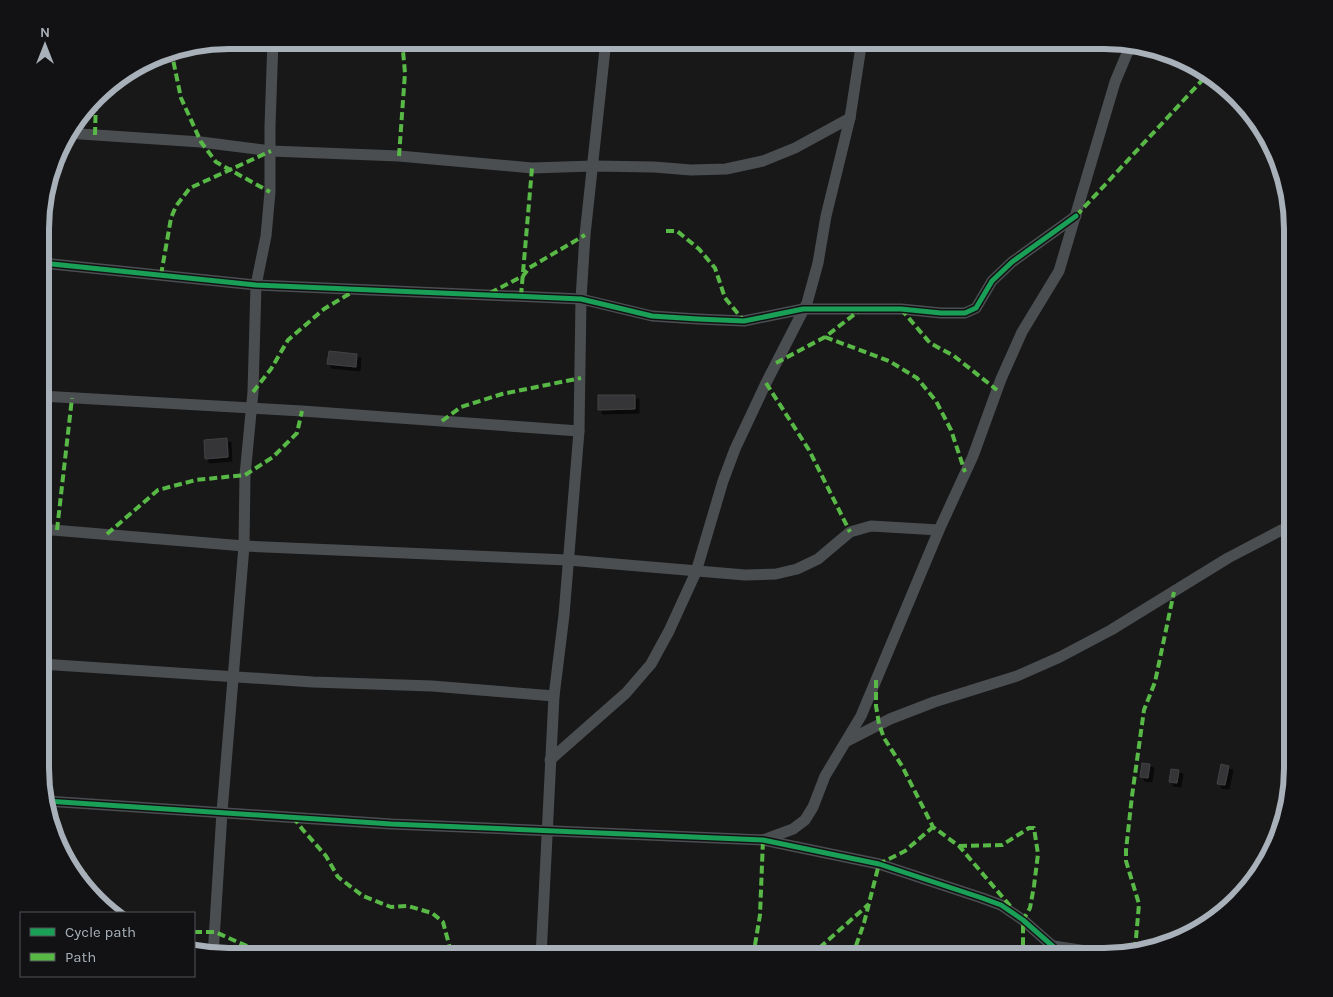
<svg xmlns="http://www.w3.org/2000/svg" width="1333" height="997" font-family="Karla,sans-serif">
<defs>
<filter id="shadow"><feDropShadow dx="4" dy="4" stdDeviation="0" flood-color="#0009"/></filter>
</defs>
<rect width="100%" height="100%" fill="#181818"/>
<g fill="#363637" stroke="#404244" filter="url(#shadow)">
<polygon points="329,351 357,354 356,367 327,364"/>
<polygon points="598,395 635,395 635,409 598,410"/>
<polygon points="227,438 228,457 205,459 204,440"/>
<rect x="41" y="447" width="5" height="14"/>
<polygon points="1142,763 1150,764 1148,778 1140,777"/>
<polygon points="1221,764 1229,766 1225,785 1217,784"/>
<polygon points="1171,769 1179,770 1177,783 1169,782"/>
<polygon points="1256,858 1268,858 1263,865 1256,865"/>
</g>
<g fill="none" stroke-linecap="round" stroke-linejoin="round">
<g stroke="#4b4e51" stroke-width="11">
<polyline points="66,133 201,142 271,151 399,156 532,168 593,166 654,167 691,170 726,169 763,161 795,148 850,118"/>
<polyline points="42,263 256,285 581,299 652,316 698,319 744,321 803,309 901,309 941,313 965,313 976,308 992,281 1012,262 1076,216"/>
<polyline points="41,396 302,411 579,431"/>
<polyline points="41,529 244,546 568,560 745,575 776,574 797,569 818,559 850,532 871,526 939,530"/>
<polyline points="41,664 313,682 432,686 554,696"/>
<polyline points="847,741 890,719 934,702 1017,676 1060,657 1111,630 1228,558 1293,524"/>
<polyline points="550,760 626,693 651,664 669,631 696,572 723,481 735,449 766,383 807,303 818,263 826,216 850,118 862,40"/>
<polyline points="46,801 391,824 763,840 879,864 982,898 1001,905 1023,920 1065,957"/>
<polyline points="763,840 793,829 805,820 813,807 825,776 861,716 939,530 973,456 1001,379 1022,332 1059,271 1115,82 1131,44"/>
<polyline points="1054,946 1112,955"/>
<polyline points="213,956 222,812 244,546 245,475 253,392 256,285 266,236 270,192 270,126 273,40"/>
<polyline points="541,957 554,696 564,615 579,431 581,299 585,235 606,40"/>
</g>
<g stroke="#58b947" stroke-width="4" stroke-dasharray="8 4" stroke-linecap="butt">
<polyline points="171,50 181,98 201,142 216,162 270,192"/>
<polyline points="95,135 96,98"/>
<polyline points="399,156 405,73 402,40"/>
<polyline points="1076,216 1208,74"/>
<polyline points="666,231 677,231 699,249 715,268 725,298 744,321"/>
<polyline points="161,275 171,218 176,206 190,188 271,151"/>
<polyline points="490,293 523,276 529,268 585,235"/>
<polyline points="521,296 532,168"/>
<polyline points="901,309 930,343 954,356 997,390"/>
<polyline points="825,337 889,361 917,378 936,401 951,430 965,472"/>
<polyline points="776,363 825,337 860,310"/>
<polyline points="766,383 809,450 850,532"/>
<polyline points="253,392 271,369 288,340 324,309 354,291"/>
<polyline points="442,421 461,407 502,394 581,378"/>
<polyline points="57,530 72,398"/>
<polyline points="107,534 158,490 196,480 245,475 273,457 297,433 302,411"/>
<polyline points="876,680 876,706 879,724 884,738 902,766 933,827 959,846 1011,907"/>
<polyline points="293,817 303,830 326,856 338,877 363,896 391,907 408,906 432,913 443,922 451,952"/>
<polyline points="959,846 1002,845 1029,828 1034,828 1038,854 1034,886 1030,908 1023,920 1023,957"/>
<polyline points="85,873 86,887"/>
<polyline points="194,932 215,932 272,957"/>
<polyline points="1135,950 1139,904 1126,861 1126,850 1132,796 1144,710 1155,682 1174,592"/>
<polyline points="400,957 451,952 470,957"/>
<polyline points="753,957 760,915 763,840"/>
<polyline points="761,957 777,953 817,950 869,904"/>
<polyline points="852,957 864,923 879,864 905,851 933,827"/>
</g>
<g stroke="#121214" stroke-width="8">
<g id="cycleway">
<polyline points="42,263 256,285 581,299 652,316 698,319 744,321 803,309 901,309 941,313 965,313 976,308 992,281 1012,262 1076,216"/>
<polyline points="46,801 391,824 763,840 879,864 982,898 1001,905 1023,920 1065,957"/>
</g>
</g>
<use href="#cycleway" stroke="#1a9f57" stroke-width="5"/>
</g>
<path d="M0 0H1333V997H0ZM229 49H1104A180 180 0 0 1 1284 229V768A180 180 0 0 1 1104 948H229A180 180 0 0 1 49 768V229A180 180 0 0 1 229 49Z" fill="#121214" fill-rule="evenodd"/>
<path fill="none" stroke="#a8b1ba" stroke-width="6" d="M229 49H1104A180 180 0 0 1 1284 229V768A180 180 0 0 1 1104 948H229A180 180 0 0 1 49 768V229A180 180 0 0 1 229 49Z"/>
<rect x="20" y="912" width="175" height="65" fill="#121214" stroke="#4e5256"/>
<rect x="30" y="928" width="25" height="8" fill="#1a9f57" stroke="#4e5256"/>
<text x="65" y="937" font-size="15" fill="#a8b1ba">Cycle path</text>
<rect x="30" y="953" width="25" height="8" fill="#58b947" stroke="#4e5256"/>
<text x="65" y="962" font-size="15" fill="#a8b1ba">Path</text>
<g transform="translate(45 45)" stroke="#121214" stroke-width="4" paint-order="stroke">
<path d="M0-4L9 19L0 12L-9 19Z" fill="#a8b1ba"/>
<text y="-8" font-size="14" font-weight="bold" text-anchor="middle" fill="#a8b1ba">N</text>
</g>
</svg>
